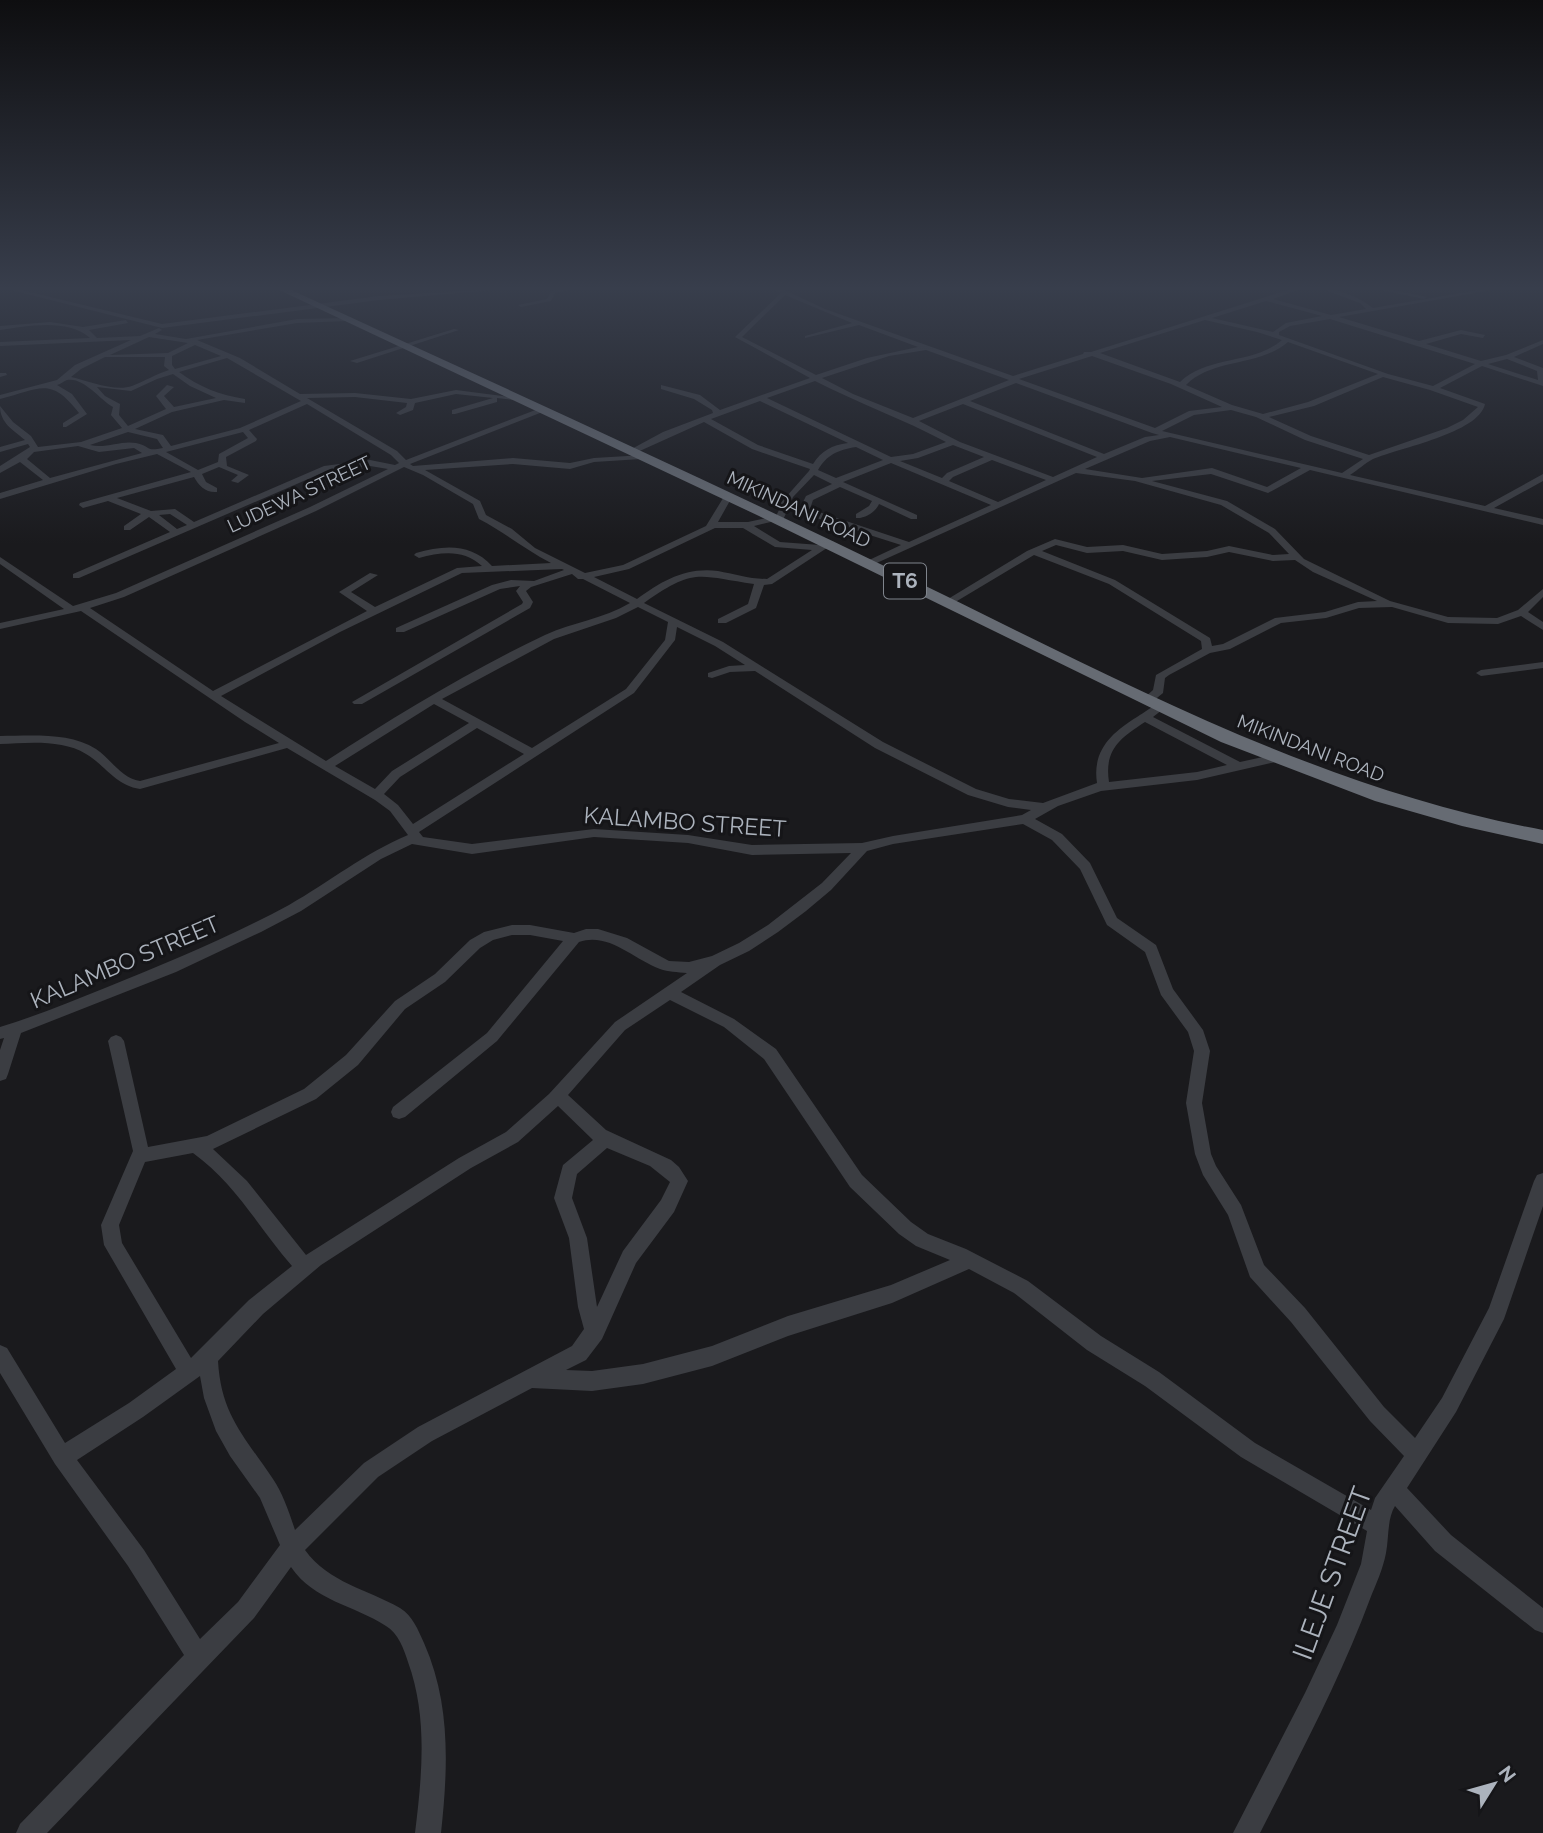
<svg xmlns="http://www.w3.org/2000/svg" width="1543" height="1833" font-family="Raleway,sans-serif">
<rect width="100%" height="100%" fill="#1a1a1d"/>
<g fill="none" stroke-linecap="round" stroke-linejoin="round">
<g fill="#3b3d42" fill-rule="evenodd">
<polygon points="3,288 13,288 162,324 379,296 516,288 379,300 162,328"/>
<polygon points="565,288 577,288 555,293 551,301 521,307 518,305 547,299 551,291"/>
<path d="M772 288H780L825 309 1013 376 1083 354 1084 352H1091L1294 288H1303L1273 299 1331 315 1366 309 1360 303 1319 288C1337 288 1359 297 1373 308L1490 288H1503L1339 317 1419 341 1461 330 1485 335 1483 338 1461 334 1426 344 1481 361 1506 355 1543 340V344L1514 357 1543 368V386L1482 366 1440 388 1485 404C1479 433 1399 448 1373 459 1365 463 1358 470 1350 475L1485 506 1543 474V481L1494 508 1543 519V525L1310 470 1268 493 1211 474 1152 481 1227 501 1275 529 1304 559 1390 601 1448 617 1497 618 1518 610 1543 589V597L1528 612 1543 622V630L1521 616 1498 624 1448 623 1392 607 1359 608 1326 618 1281 623 1230 649 1210 653 1169 675 1165 678 1163 693 1152 702H1144V698L1153 690 1156 675 1202 649 1201 641 1109 584 1034 555 952 604 943 602 1027 551 1055 539 1087 547 1123 545 1162 554 1207 551 1229 546 1273 555 1289 554 1269 533 1221 505 1135 481 1076 473 870 566 865 563 867 561 901 545 788 509 782 522 775 521 754 526 780 542 820 545 828 541 833 544 772 584 764 585 756 608 726 623H718V619L748 604 754 584C697 576 695 567 644 603L723 642 883 742 976 789 1009 799 1043 803 1097 783C1092 751 1111 733 1137 717 1145 712 1152 706 1161 703L1167 706 1153 717 1240 762 1276 754 1280 755 1282 758 1280 761 1197 780 1101 791 1058 806 1035 819 1062 834 1090 863 1117 918 1156 945 1173 989 1203 1030 1210 1051 1202 1103 1211 1154 1216 1166 1241 1205 1264 1265 1305 1308 1384 1407 1415 1438 1442 1398 1489 1308 1534 1181 1537 1175 1543 1173V1206L1504 1319 1456 1412 1407 1488 1451 1535 1543 1608V1633L1535 1630 1435 1551 1395 1506C1387 1519 1389 1538 1386 1553 1383 1569 1376 1584 1370 1599 1340 1680 1299 1756 1260 1833H1233L1305 1693 1337 1625 1361 1564 1367 1531 1241 1457 1145 1386 1087 1350 1014 1293 969 1269 892 1303 788 1336 712 1366 643 1384 592 1391 532 1388 432 1441 378 1477 305 1550C329 1583 367 1589 400 1608 413 1616 418 1630 424 1643 451 1704 448 1768 441 1833H415C422 1776 428 1717 408 1662 404 1649 398 1633 386 1626 354 1605 314 1601 291 1567L254 1618 47 1833H16L20 1824 184 1655 128 1566 55 1464 0 1373V1345L7 1348 65 1443 129 1403 176 1369 104 1245 101 1225 133 1151 108 1041 111 1037 116 1035 121 1037 124 1041 148 1147 207 1136 304 1089 346 1055 395 1001 435 974 470 940 484 932 512 925H530L574 933 586 929H598L627 938 669 961 689 962 712 956 739 943 768 925 822 883 851 853 752 855 688 843 594 837 472 854 412 844 381 859 301 911 261 932 176 972 21 1033 8 1074 6 1079 0 1081V1050L4 1038 0 1039V1027C36 1016 70 1002 105 988 167 963 230 937 289 905 329 882 365 853 408 835L390 811 375 800 287 748 140 789C115 785 106 766 86 754 62 739 27 743 0 744V736C31 736 69 732 96 749 111 759 121 778 140 781L279 743 245 722 81 611 0 629V623L64 609 0 564V557L73 606 116 593 310 507 388 469 370 466 329 470 79 578H73V574L170 532 149 517 130 530H124V526L141 514 108 501 83 508 79 505 80 503 191 472 157 454 116 464 0 499V493L43 480 20 462 0 473V466L30 447 28 444 0 452V447L25 440C13 430 0 423 0 406L13 422 31 436 38 447 81 442 122 428 111 415 113 407C99 399 84 377 67 380 64 381 61 384 57 385L72 394 87 414 66 427H63V423L79 413C50 376 41 389 0 399V395L57 380 75 365 131 340 0 346V342L90 338C68 318 27 326 0 330V326L50 322 83 327 126 320 128 323 89 330 97 338 140 336 159 328 162 330 155 334 186 339 297 319 349 318 347 321 297 323 197 340 240 358 300 394 355 393 411 399 456 390 518 398 514 400 497 398V402L455 414H452V410L493 398 456 394 415 403 413 410 400 415 396 413 406 407 407 403 355 397 307 398 397 451 406 460 538 409 545 411 410 464 413 466 513 458 570 463 594 458 644 455V459H641L594 462 570 469 513 464 425 470 480 501 486 515 512 529 535 548 585 573 623 565 706 526 725 495 732 497 718 522H748L776 516 780 508 778 506 809 471 810 469 752 449 704 422 633 454 626 452 663 432 713 413 712 410 694 399 661 389V385L700 395 720 410 810 378 735 337 781 293ZM785 295 852 323 805 336V338L859 325 918 347 867 358 816 375 742 337ZM1266 301 1322 316 1286 323 1273 332 1212 318ZM1330 319 1475 364 1433 386 1388 374 1279 335V332L1290 326ZM1205 320 1257 332 1282 340C1253 365 1208 355 1180 382L1100 353ZM149 337 188 343 168 353 110 355ZM1288 342 1378 374 1308 402 1263 414 1232 405 1186 385C1213 358 1259 367 1288 342ZM195 345 221 356 175 369 172 365V356ZM926 350 1009 380 913 418 853 394 822 378 889 356ZM1092 356 1171 384 1222 407 1189 411 1155 428 1019 379ZM105 357H165L164 366 169 370C156 374 145 381 132 386 115 392 88 381 71 377L81 369ZM227 358 301 401 240 428 171 446 163 435 135 429 172 412 224 400 245 403V399C220 395 199 387 179 372ZM1507 359 1537 371 1538 380 1488 364ZM173 374 190 386 216 398 174 407 164 396 174 387 167 385 156 396 166 409 128 426 119 415 120 404 105 396 97 387 131 391 157 379ZM1383 377 1430 390 1478 407 1463 420 1447 428 1369 455 1311 436 1269 417 1314 406ZM815 381C858 403 903 419 946 442L913 454 891 457 767 398ZM1016 383 1152 433 1159 435 1145 437 1104 454 970 401ZM760 401 848 443C832 445 821 451 813 464L758 445 711 419ZM307 404 391 455 399 463 395 465 370 460 324 466 194 522 175 509 151 511 117 498 194 477C199 486 206 493 217 492V488L206 482 202 474 219 467 238 475 231 481 238 483 249 475 227 466 226 457 256 441 257 439 249 430ZM963 404 1097 457 1053 477 960 442 919 421ZM1231 410 1256 417 1305 440 1363 459 1342 473 1162 431 1194 415ZM128 432 157 439 163 448C145 452 151 446 136 443 121 440 106 449 90 445ZM243 432 248 438 219 454 218 462 198 470 166 452ZM1170 437 1301 468 1267 487 1212 468 1142 478 1085 469 1150 441ZM953 445 984 457 947 473 942 478 900 461 918 458ZM78 446 99 452 134 448 142 453 50 478 27 459 34 452ZM856 447 883 460 836 478 818 470C827 455 837 450 856 447ZM992 460 1046 480 998 502 949 481 953 477ZM891 463 991 505 909 542 810 509 813 500 840 487 872 501 869 506 856 514V518C864 519 876 512 879 504L911 519H917V515L843 482ZM404 467 423 475 473 504 479 519C504 532 526 550 551 563L492 566C471 543 444 545 416 553L414 555 419 558C442 552 463 549 482 566L457 568 375 607 351 592 378 575 370 573 339 592 367 611 213 691 90 608 124 597 316 511ZM814 475 832 484 806 496 801 506 790 504 793 497ZM170 514 187 525 177 529 159 515ZM715 528H743L775 547 812 550 767 579C750 579 734 574 718 571 685 567 662 581 637 599L594 577 629 569ZM1056 545 1087 553 1123 551 1162 560 1207 557 1229 552 1273 561 1295 560 1313 572 1377 601 1358 602 1325 612 1275 618 1223 644 1212 646 1210 638 1115 580 1042 551ZM562 569 564 570 534 581 511 580 492 585 396 628V632H404L500 589 520 586 516 591 523 602 522 604 352 702 354 704H362L530 608 533 602 526 591 531 587 572 574 578 579H583L630 603C603 619 573 622 545 635 469 671 397 715 326 761L221 696 340 632 462 573ZM638 607 668 622 665 640 626 689 532 748 442 699 554 639 616 618ZM677 627 715 646 745 665 729 666 708 673V677L712 678 730 672 755 671 875 748 968 795 1008 807 1031 810 1022 815 893 836 862 843 752 845 688 835 594 829 472 844 423 837 419 832 634 693 675 640ZM434 704 469 723 392 771 375 789 335 766ZM1145 722 1227 765 1197 772 1109 782C1104 750 1120 738 1145 722ZM477 728 524 754 413 824 398 805 384 794 400 777ZM1023 824 1052 840 1080 869 1107 925 1145 952 1161 995 1188 1032 1194 1051 1186 1103 1195 1154 1203 1175 1228 1215 1250 1277 1291 1322 1370 1421 1404 1456 1375 1498 1371 1510 1255 1443 1159 1372 1101 1336 1028 1281 966 1249 928 1234 911 1222 862 1175 776 1049 734 1019 681 992 720 965 749 951 778 932 806 911 831 890 867 851 893 844ZM512 935H530L563 941 487 1033 393 1107 391 1112 393 1117 399 1119 405 1117 497 1041 579 942C609 932 633 959 660 969 668 972 677 972 687 973L615 1022 549 1094 506 1132 459 1158 306 1255 247 1181 213 1149 316 1099 358 1065 405 1009 445 982 480 948 493 940ZM670 1000 724 1027 764 1059 850 1187 899 1234 916 1246 950 1260 891 1285 788 1316 712 1346 643 1364 592 1371 566 1370 586 1360 602 1339 636 1263 674 1212 688 1181 679 1167 671 1160 606 1130 568 1095 625 1030ZM558 1106 593 1140 563 1165 554 1198 569 1238 578 1307 584 1329 572 1346 418 1427 364 1463 295 1530C289 1512 283 1494 273 1479 245 1437 221 1415 218 1361L263 1314 321 1265 471 1168 518 1142ZM607 1148 650 1166 670 1182 661 1200 623 1251 597 1307 587 1238 572 1198 577 1174ZM193 1153C235 1183 259 1228 292 1266L249 1300 191 1358 122 1243 119 1225 145 1162ZM200 1376 204 1398 216 1431 230 1456 260 1498 280 1545 238 1602 200 1639 144 1550 77 1460 143 1417Z"/>
<polygon points="1371,288 1383,288 1427,297 1424,299"/>
<polygon points="454,329 459,330 357,363 350,361"/>
<polygon points="0,373 6,373 7,375 0,377"/>
<polygon points="1543,662 1543,668 1481,676 1476,673 1481,670"/>
</g>
<path fill="#666b73" fill-rule="evenodd" d="M275 288H287C494 383 701 477 905 576 1112 676 1315 788 1543 830V844L1462 826 1375 801 1221 742 759 516Z"/>
</g>
<linearGradient id="sky" x2="0" y2="1"><stop stop-color="#0e0e10"/><stop offset="0.53" stop-color="#383e4c"/><stop offset="1" stop-color="#383e4c" stop-opacity="0"/></linearGradient>
<rect width="1543" height="544" fill="url(#sky)"/>
<g text-anchor="middle" stroke-width="6" stroke-linejoin="round" paint-order="stroke">
<g font-size="19" fill="#acb3bd" stroke="#151518">
<text transform="translate(299 494) rotate(-25)" y="7">LUDEWA STREET</text>
<text transform="translate(799 509) rotate(25)" y="7">MIKINDANI ROAD</text>
<text transform="translate(1311 748) rotate(21)" y="7">MIKINDANI ROAD</text>
</g>
<rect fill="#151518" stroke="#7f848c" stroke-width="2" x="884" y="563.5" width="42" height="35" rx="5"/>
<g font-size="21" font-weight="bold" fill="#acb3bd">
<text x="905" y="588">T6</text>
</g>
<g font-size="23" fill="#acb3bd" stroke="#151518">
<text transform="translate(685 822) rotate(4)" y="8">KALAMBO STREET</text>
<text transform="translate(125 962) rotate(-23)" y="8">KALAMBO STREET</text>
</g>
<g font-size="28" fill="#acb3bd" stroke="#151518">
<text transform="translate(1332 1573) rotate(-70)" y="10">ILEJE STREET</text>
</g>
</g>
<g transform="translate(1494 1784) rotate(53)" stroke="#151518" stroke-width="5" paint-order="stroke">
<path d="M0-5L12 26L0 18L-12 26Z" fill="#acb3bd"/>
<text y="-10" font-size="19" font-weight="bold" text-anchor="middle" fill="#acb3bd">N</text>
</g>
</svg>
